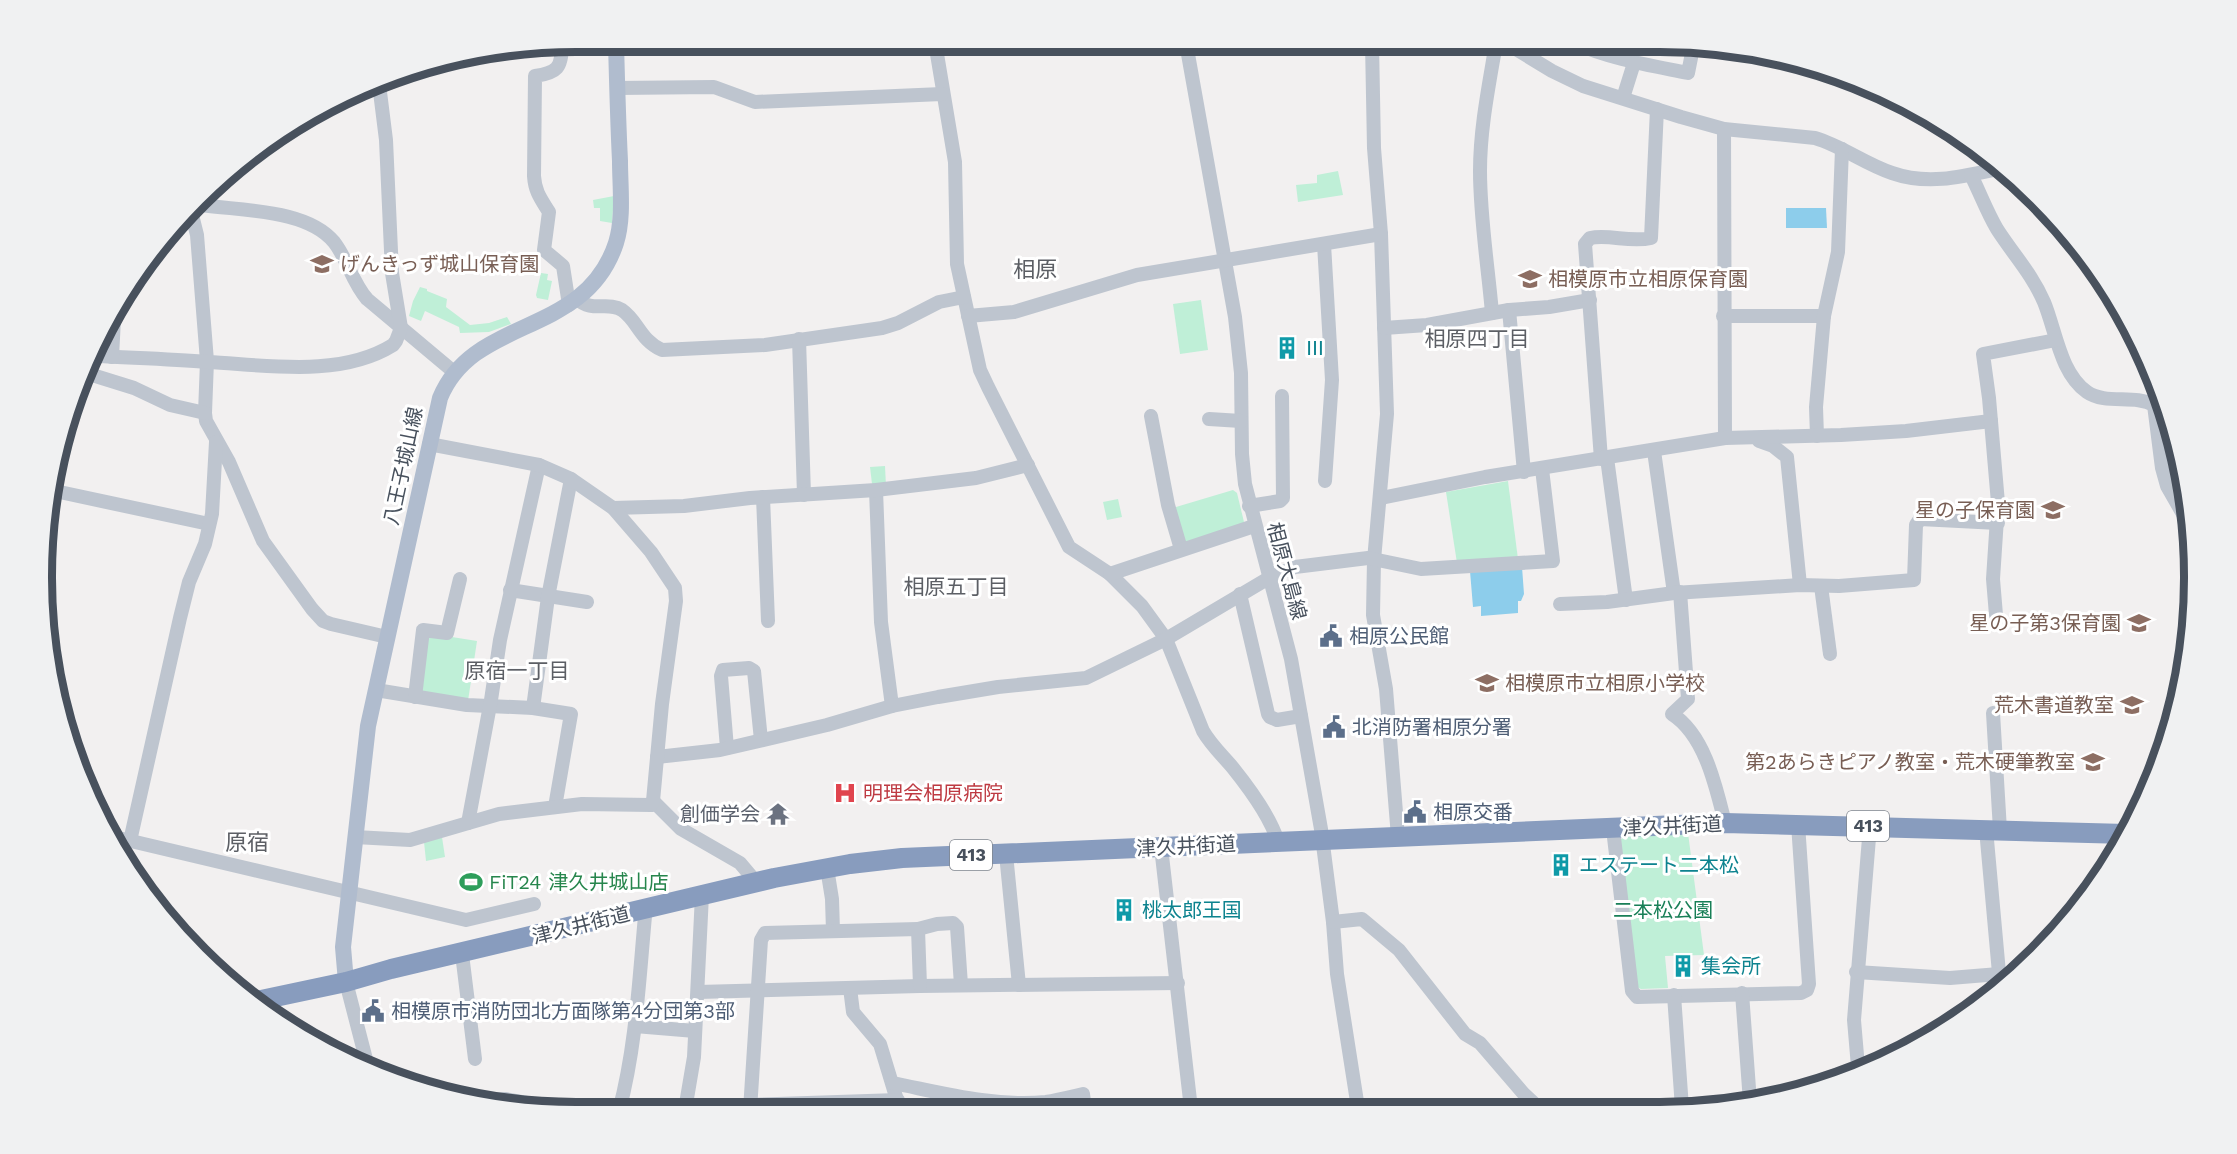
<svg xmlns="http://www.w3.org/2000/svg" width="2237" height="1154" font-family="'Work Sans','Noto Sans JP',sans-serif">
<rect width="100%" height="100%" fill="#f2f0f0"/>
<g fill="#bfefd7">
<polygon points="1338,171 1343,195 1298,202 1296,185 1317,183 1317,175"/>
<polygon points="614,196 612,223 600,221 600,208 594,208 593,200"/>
<polygon points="541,273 548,274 547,280 552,281 548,300 537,298 536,295"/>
<polygon points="420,287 427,289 427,291 447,299 446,307 470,325 489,323 507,317 511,324 489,332 460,333 459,327 425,311 421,321 409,316 413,301"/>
<polygon points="1201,300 1208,350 1180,354 1173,304"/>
<polygon points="885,466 886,486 872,484 870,467"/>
<polygon points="1508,481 1518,559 1457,563 1446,492"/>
<polygon points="1233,490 1237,493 1244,522 1241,527 1188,543 1183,540 1175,511 1176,507"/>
<polygon points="1118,499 1122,517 1107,520 1103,502"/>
<polygon points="427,633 477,641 468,701 419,693"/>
<polygon points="1688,833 1704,955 1665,956 1668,988 1641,989 1637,987 1620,840 1625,836"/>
<polygon points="442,837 445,857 426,861 424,842"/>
</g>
<g fill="#8dcdeb">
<polygon points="1786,208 1826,208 1827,228 1786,228"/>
<polygon points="1522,567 1524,594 1521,601 1518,601 1518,613 1481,616 1481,606 1473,607 1470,571"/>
</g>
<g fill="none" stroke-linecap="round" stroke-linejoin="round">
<g stroke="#bec5cf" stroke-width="14">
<path d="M935 42 955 162 957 264 980 370 988 387 1069 547 1110 574 1142 606 1166 639 1203 731C1211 745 1223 756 1233 768 1249 788 1271 818 1278 842"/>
<polyline points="1186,43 1235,317 1241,373 1242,454 1245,484 1291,659 1321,829 1333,922 1337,974 1358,1108"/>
<polyline points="1372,43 1374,148 1381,234 1387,414 1374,560 1373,615 1386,689 1398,837"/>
<path d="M1506 43 1552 71 1583 86 1681 117 1724 129 1815 138C1842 146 1865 164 1892 173 1929 186 1965 176 2002 168"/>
<path d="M1575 43C1611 59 1649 65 1688 73L1694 43"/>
<path d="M562 44C562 68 557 73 535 76L534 176C535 192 541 199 549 212L544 250 563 266 569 305"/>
<polyline points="617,88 714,87 755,102 942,94"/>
<polyline points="1623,98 1634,63"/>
<polyline points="1724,129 1725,438"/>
<path d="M1971 175C1980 193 1987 212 1997 229 2013 254 2032 274 2044 302 2056 331 2060 373 2087 392 2106 405 2134 394 2154 405L2162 468 2167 486 2191 528"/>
<path d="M202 205C242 211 307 209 334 242 348 260 352 282 367 299L454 372"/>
<polyline points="192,215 197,235 207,361 205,413 206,421 229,462 263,541 312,609 323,621 331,624 387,637"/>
<polyline points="1324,244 1332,380 1325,481"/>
<path d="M577 299C592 313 608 301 622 310 638 321 640 340 662 350L765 345 882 328 898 323 939 302 964 297"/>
<polyline points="1509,310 1524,472"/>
<path d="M1492 313C1488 266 1480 218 1480 171 1480 128 1489 85 1496 43"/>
<polyline points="968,316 1014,312 1137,275 1381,234"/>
<polyline points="1723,316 1824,316"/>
<polyline points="1384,328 1427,325 1509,310 1549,307 1590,300"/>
<polyline points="799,339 804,495"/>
<path d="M97 356C134 358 171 359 208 362 266 365 340 378 393 345L396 341 401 328 392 273 386 140 379 84"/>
<polyline points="112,357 114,319"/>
<polyline points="89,374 134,388 170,405 205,413"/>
<polyline points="1151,416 1168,505 1181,549"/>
<polyline points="1209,419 1241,421"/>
<polyline points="1817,436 1816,407 1824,316 1838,252 1842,149"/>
<polyline points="1759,441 1773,446 1787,457 1800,585"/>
<polyline points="1654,451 1674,593"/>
<polyline points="1607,458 1626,600"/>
<path d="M1601 459 1585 244 1590 238C1610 234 1630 243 1651 238L1657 109"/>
<polyline points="876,490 881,622 892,706"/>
<polyline points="55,491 209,524"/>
<polyline points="763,497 768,621"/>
<polyline points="1381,498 1485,477 1725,438 1841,435 1906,431 1991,421"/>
<polyline points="1249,506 1280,501 1283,498 1282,396"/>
<polyline points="613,508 684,506 750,498 876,490 976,478 1028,465"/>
<polyline points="1110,574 1254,526"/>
<polyline points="1821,586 1830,654"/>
<polyline points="510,590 587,602"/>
<path d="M1680 592 1688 699 1672 714C1705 735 1716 787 1725 823"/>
<polyline points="1240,594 1268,714 1270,717 1277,720 1301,716"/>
<polyline points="1560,604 1607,602 1674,593 1800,585 1839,586 1914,580 1916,525 1920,519 1998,523"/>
<polyline points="1996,615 1993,579 1998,503 1989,398 1983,354 2056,340"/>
<polyline points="376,690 467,705 533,708 571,714 555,807"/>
<polyline points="415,697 423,630 447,633 460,579"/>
<polyline points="533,708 548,597 571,479"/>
<polyline points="1993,713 2000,830"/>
<polyline points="727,748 721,676 723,670 749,668 754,671 761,740"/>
<polyline points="657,757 720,750 827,725 892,706 938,697 998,687 1086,678 1166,639 1269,578 1295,567 1368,558 1421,569 1553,561 1542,469"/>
<polyline points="653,801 681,829 740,863 756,882"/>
<polyline points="468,823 491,700 500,640 539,465"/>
<polyline points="1870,826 1854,1020 1858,1067 1871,1068"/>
<polyline points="1613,829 1632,991 1637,997 1801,993 1807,990 1809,984 1798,824"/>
<polyline points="1986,829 2000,984"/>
<polyline points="114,837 466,920 534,904"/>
<polyline points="355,837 410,840 499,814 582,804 651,805 653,801 662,704 676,601 675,588 651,552 613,508 571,479 539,465 429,444"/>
<polyline points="130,841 180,618 189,582 205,544 212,514 216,442"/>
<polyline points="1161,847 1191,1109"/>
<polyline points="1006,854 1019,985"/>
<polyline points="827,868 832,899 833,931"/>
<polyline points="1333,922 1362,919 1399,950 1465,1034 1480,1043 1523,1093 1539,1108"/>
<polyline points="918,929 937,924 953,923 957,927 961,985"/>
<polyline points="462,954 475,1059"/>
<polyline points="1856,972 1950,978 1999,974"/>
<polyline points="346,982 368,1067"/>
<polyline points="850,988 853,1012 880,1044 900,1110"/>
<polyline points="698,992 920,986 1178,983"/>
<polyline points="1742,993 1750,1102"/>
<polyline points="1674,995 1682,1108"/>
<polyline points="635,1026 695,1031"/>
<path d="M893 1083C943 1093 993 1107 1046 1102 1058 1100 1070 1097 1083 1094L1085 1109"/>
<polyline points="481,1101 505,1099 573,1111"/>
<polyline points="686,1107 898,1100"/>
<polyline points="685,1110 694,1057 702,895"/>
<polyline points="750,1110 761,940 765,933 918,929 920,986"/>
<path d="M619 1111C636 1047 639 981 645 916L644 909"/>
</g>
<path stroke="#b0bcce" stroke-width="16" d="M346 982 343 947 368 726 440 398C474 315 585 338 616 243 624 218 620 187 620 161 618 121 617 82 616 42"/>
<polyline stroke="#889cbe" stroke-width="20" points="261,1000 346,982 391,969 774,878 850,864 902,858 1725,823 2126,834"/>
</g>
<defs>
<g id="school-bare" transform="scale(1.8)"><path d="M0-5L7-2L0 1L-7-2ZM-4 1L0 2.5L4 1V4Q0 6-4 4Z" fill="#8d6e63" stroke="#fff" stroke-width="2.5" paint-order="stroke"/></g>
<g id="building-bare" transform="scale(1.8)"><path d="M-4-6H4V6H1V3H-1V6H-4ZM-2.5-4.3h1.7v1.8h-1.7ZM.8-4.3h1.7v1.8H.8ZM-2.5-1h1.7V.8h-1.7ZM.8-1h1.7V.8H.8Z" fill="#0f9aa8" stroke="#fff" stroke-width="2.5" paint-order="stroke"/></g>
<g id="civic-bare" transform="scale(1.8)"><path d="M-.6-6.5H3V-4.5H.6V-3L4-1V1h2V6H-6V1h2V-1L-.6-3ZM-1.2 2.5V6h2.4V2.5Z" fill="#5c6f8a" stroke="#fff" stroke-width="2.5" paint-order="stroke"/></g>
<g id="university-bare" transform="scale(1.8)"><path d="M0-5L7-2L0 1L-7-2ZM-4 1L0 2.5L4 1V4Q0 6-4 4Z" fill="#8d6e63" stroke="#fff" stroke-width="2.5" paint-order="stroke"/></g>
<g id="hospital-bare" transform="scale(1.8)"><path d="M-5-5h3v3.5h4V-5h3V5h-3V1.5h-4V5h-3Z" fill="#e0444e" stroke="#fff" stroke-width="2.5" paint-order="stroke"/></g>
<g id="temple-bare" transform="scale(1.8)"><path d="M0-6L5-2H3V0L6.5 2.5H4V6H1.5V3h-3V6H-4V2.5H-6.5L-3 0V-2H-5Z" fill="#6b7280" stroke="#fff" stroke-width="2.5" paint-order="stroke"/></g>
<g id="stadium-bare" transform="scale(1.8)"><path d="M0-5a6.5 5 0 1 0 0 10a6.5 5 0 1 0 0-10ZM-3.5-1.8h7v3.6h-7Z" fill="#2e9e5b" stroke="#fff" stroke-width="2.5" paint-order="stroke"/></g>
</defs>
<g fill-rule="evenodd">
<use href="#school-bare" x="322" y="264"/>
<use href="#school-bare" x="1530" y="279"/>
<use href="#building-bare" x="1287" y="348"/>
<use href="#school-bare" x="2053" y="510"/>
<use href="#school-bare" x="2139" y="623"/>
<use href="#civic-bare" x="1331" y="636"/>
<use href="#school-bare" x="1487" y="683"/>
<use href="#university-bare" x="2132" y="705"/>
<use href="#civic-bare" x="1334" y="727"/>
<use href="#university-bare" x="2093" y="762"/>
<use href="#hospital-bare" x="845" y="793"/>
<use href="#civic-bare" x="1415" y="812"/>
<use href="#temple-bare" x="778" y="814"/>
<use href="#building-bare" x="1561" y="865"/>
<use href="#stadium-bare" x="471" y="882"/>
<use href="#building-bare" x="1124" y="910"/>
<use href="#building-bare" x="1683" y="966"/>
<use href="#civic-bare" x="373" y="1011"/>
</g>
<g text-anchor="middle" stroke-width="6" stroke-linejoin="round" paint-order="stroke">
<g fill="#fff" stroke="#7f858e" stroke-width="1.5">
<rect x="1847" y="811" width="42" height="30" rx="4.5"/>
<rect x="950" y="840" width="42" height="30" rx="4.5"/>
</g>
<g font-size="18" font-weight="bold" fill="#48515d">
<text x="1868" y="832">413</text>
<text x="971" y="861">413</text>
</g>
<g font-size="20" fill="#785e54" stroke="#fff" text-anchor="end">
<text x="340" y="271" text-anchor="start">げんきっず城山保育園</text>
<text x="1548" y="286" text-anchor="start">相模原市立相原保育園</text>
<text x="2035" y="517">星の子保育園</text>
<text x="2121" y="630">星の子第3保育園</text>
<text x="1505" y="690" text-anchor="start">相模原市立相原小学校</text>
<text x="2114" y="712">荒木書道教室</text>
<text x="2075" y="769">第2あらきピアノ教室・荒木硬筆教室</text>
</g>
<g font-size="20" fill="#0d838f" stroke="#fff" text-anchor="start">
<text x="1305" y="355">Ⅲ</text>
<text x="1579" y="872">エステート二本松</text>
<text x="1142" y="917">桃太郎王国</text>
<text x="1701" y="973">集会所</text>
</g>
<g font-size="20" fill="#48515d" stroke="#fff">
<text transform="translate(403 466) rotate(-78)" y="7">八王子城山線</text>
<text transform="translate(1287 571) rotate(75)" y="7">相原大島線</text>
<text transform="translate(1672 826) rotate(-3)" y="7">津久井街道</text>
<text transform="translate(1186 846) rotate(-3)" y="7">津久井街道</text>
<text transform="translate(581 925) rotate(-14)" y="7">津久井街道</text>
</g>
<g font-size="20" fill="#4e5e75" stroke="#fff" text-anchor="start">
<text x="1349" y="643">相原公民館</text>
<text x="1352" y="734">北消防署相原分署</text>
<text x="1433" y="819">相原交番</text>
<text x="391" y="1018">相模原市消防団北方面隊第4分団第3部</text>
</g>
<g font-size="20" fill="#be3a42" stroke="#fff" text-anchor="start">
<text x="863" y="800">明理会相原病院</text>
</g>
<g font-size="20" fill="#5b616d" stroke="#fff" text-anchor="end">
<text x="760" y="821">創価学会</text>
</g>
<g font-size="20" fill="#27864d" stroke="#fff" text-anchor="start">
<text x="489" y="889">FiT24 津久井城山店</text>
</g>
<g font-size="20" fill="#187f57" stroke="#fff">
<text x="1663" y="917">二本松公園</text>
</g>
<g font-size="21" fill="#5c5f65" stroke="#fff">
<text x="1477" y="346">相原四丁目</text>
<text x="956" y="594">相原五丁目</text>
<text x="517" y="678">原宿一丁目</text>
</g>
<g font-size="22" fill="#5c5f65" stroke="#fff">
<text x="1035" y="277">相原</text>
<text x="247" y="850">原宿</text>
</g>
</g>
<path d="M0 0H2237V1154H0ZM576 52H1660A524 524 0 0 1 2184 576V578A524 524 0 0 1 1660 1102H576A524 524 0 0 1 52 578V576A524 524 0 0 1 576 52Z" fill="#f0f1f2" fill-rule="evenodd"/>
<path fill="none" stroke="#48515d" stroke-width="8" d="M576 52H1660A524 524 0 0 1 2184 576V578A524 524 0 0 1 1660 1102H576A524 524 0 0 1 52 578V576A524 524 0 0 1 576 52Z"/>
</svg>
